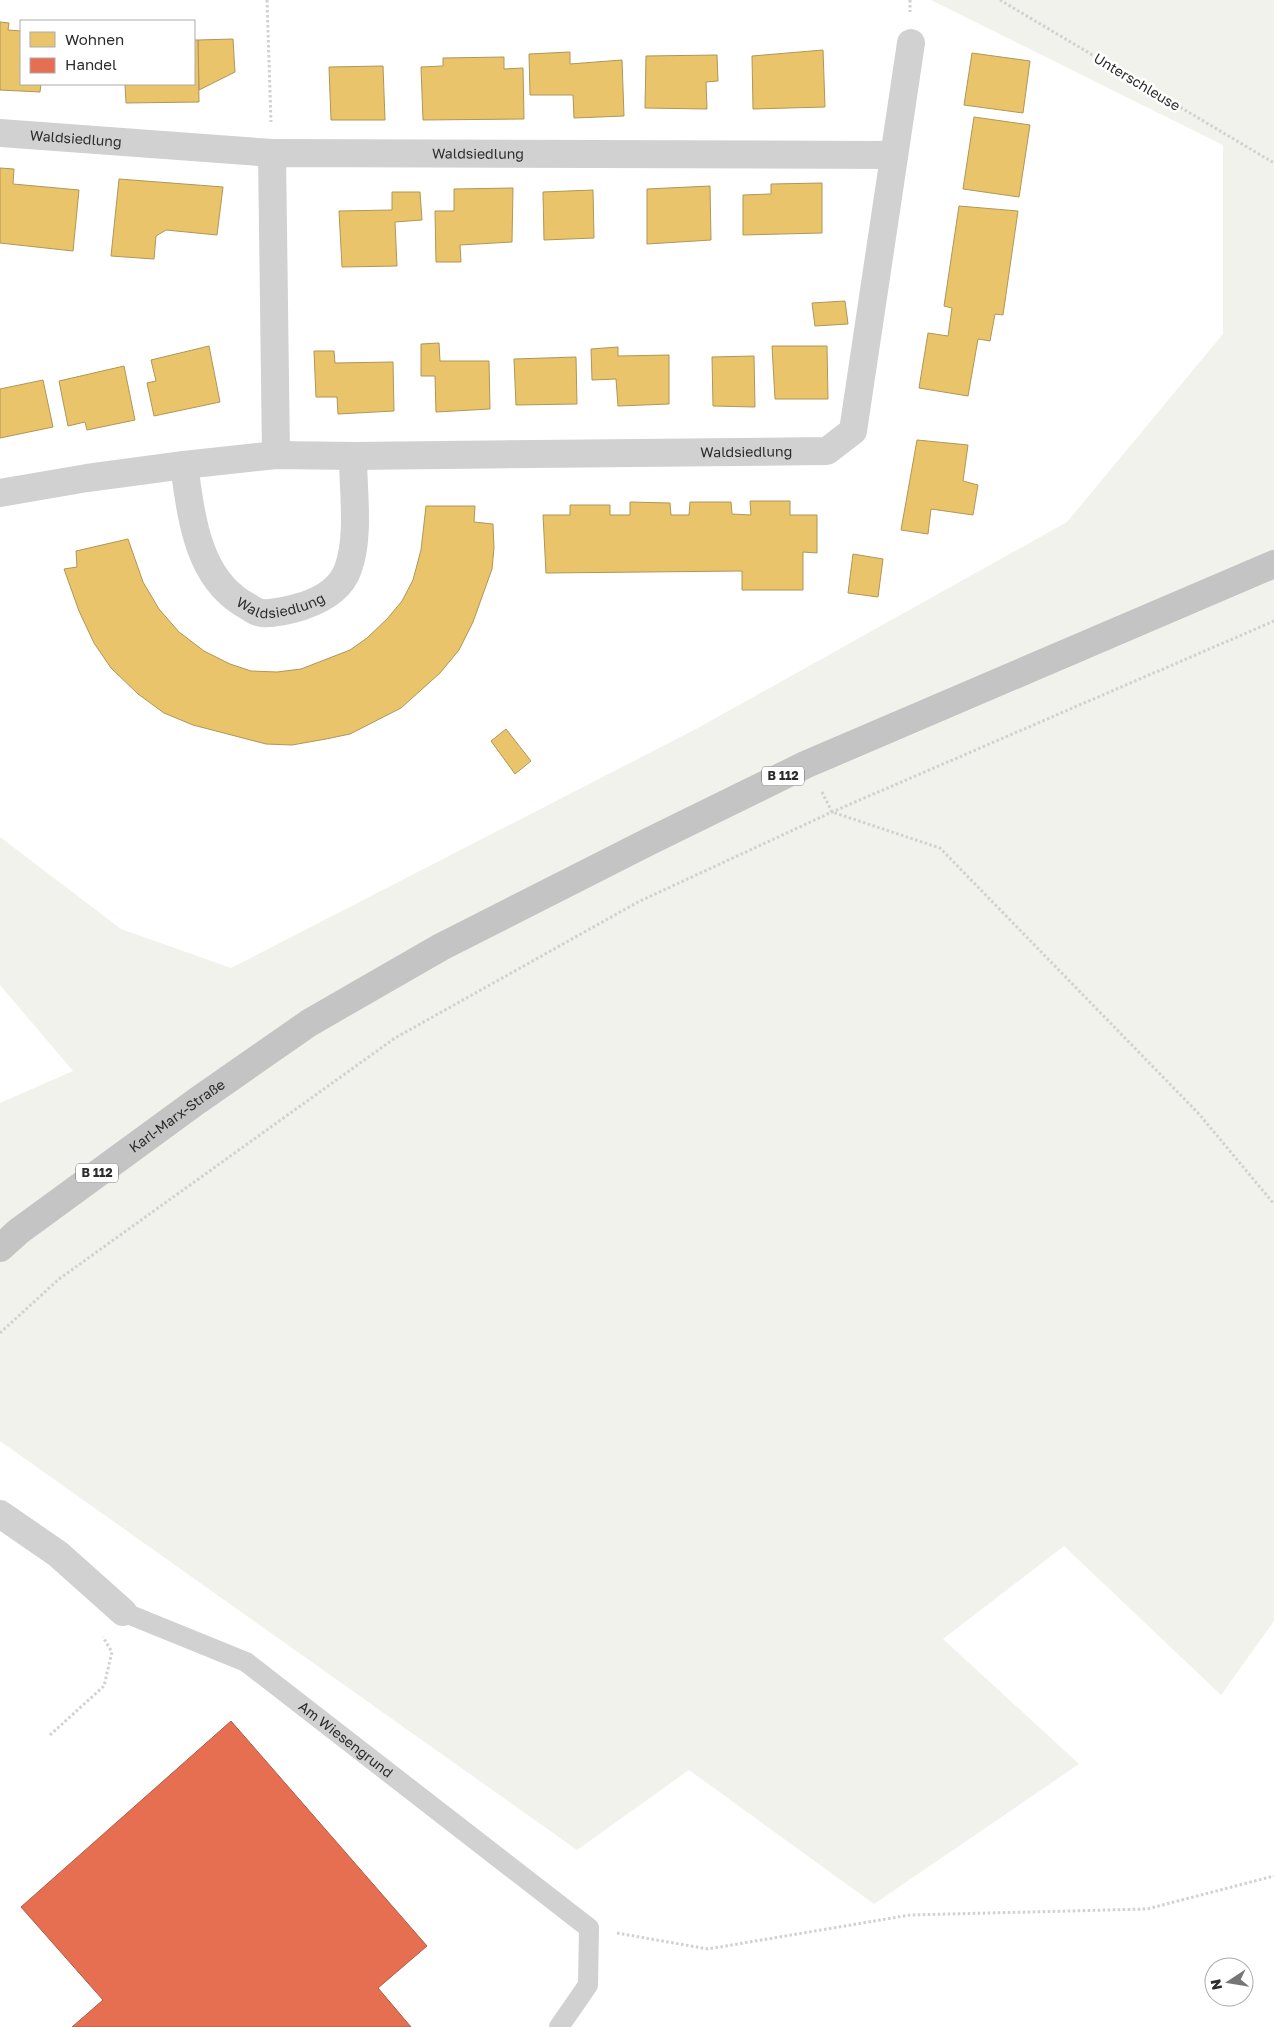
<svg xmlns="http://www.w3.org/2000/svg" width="1274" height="2027" font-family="'Golos Text',sans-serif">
<rect width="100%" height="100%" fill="#fff"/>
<polygon fill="#f0f2eb" points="931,0 1274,0 1274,1621 1221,1695 1064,1546 943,1639 1079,1764 874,1904 689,1770 577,1850 0,1441 0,1103 73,1071 0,985 0,837 121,929 231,968 696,729 1067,522 1223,334 1223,145"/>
<g fill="#e9c46a" stroke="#b09657">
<polygon points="0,22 9,23 8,30 21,31 21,84 41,84 40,92 0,90"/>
<polygon points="233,39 235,72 199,90 198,40"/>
<polygon points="194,40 198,40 199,102 126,103 125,84 194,84"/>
<polygon points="823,50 825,107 753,109 752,56"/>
<polygon points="570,52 570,64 622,60 624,116 574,118 573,95 530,95 529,54"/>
<polygon points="972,53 1030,61 1023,113 964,105"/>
<polygon points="717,55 718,81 706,82 707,109 645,108 646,56"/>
<polygon points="504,57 504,69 523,68 524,119 423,120 421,67 443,66 443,58"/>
<polygon points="383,66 385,120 331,120 329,67"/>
<polygon points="974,117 1030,125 1019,197 963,189"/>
<polygon points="0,168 14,169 13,184 79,190 73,251 0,243"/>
<polygon points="119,179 223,187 217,235 166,230 156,236 154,259 111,256"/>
<polygon points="822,183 822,233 743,235 743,195 771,194 771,184"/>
<polygon points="710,186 711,240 647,244 647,189"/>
<polygon points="513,188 512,242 460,245 461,262 436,262 435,211 454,211 454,189"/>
<polygon points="593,190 594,238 544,240 543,192"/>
<polygon points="392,192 420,192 422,220 395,222 397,266 342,267 339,211 392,210"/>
<polygon points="959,206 1018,211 1003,315 995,314 990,341 978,339 968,396 919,388 928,333 948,336 952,308 944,306"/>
<polygon points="845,301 848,324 815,326 812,303"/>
<polygon points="439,343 440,361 489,361 490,409 436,412 435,376 421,376 421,344"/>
<polygon points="209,346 220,402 154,416 147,383 156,381 151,360"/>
<polygon points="772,346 827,346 828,399 775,399"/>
<polygon points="618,347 618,356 669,355 669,404 618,406 616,379 592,380 591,349"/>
<polygon points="314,351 334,351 335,363 393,362 394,411 338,414 337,397 316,397"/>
<polygon points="754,356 755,407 713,406 712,357"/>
<polygon points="576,357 577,404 516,405 514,359"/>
<polygon points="124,366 135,420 87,430 85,422 68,426 59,381"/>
<polygon points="43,380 53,427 0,438 0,389"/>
<polygon points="917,440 968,445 963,481 978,485 973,515 931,509 928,534 901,530"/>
<polygon points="750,501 790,501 790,515 817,515 817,553 803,552 803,590 742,590 742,571 546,573 543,515 570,515 570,505 610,505 610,515 630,515 630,502 670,503 671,515 689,515 690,502 731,502 732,514 751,515"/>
<polygon points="426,506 475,506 474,522 493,524 494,548 492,569 473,622 459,650 440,673 401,708 350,734 326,739 292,745 266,744 193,725 164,713 138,694 111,668 94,643 79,611 64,569 77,567 76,551 128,539 143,582 159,609 179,632 204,651 230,664 251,671 277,672 301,669 350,650 367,638 387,619 402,601 413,580 421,550"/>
<polygon points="853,554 883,559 878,597 848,593"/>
<polygon points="506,729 531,761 515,774 491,741"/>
</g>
<polygon fill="#e76f51" stroke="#af5b46" points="231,1721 427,1946 378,1988 411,2027 72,2027 103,2000 21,1907"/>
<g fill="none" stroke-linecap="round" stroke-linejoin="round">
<g stroke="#d1d1d1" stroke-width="3" stroke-dasharray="2.5 2.5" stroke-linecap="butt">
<polyline points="267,0 271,122"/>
<polyline points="910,0 910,12"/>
<polyline points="1000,0 1274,163"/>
<polyline points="822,792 832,812 940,848 1199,1114 1274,1204"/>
<polyline points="0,1333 59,1279 395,1038 638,902 832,812 1274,621"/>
<polyline points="50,1735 104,1686 112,1652 103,1637"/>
<polyline points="617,1933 708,1949 910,1915 1147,1909 1274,1876"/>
</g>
<path stroke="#d1d1d1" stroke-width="20" id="s1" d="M123 1612 246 1662 589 1928 588 1985 559 2027"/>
<g stroke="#d1d1d1" stroke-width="28">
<path id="s2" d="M0 133 272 153"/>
<path id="s3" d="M276 455 272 153 894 155"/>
<path id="s4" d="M184 465C191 513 196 574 242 603 248 606 256 613 262 613 275 614 290 610 303 606 321 600 341 589 348 569 360 536 353 491 353 456"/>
<path id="s5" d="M0 493 87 478 184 465 276 455 353 456 827 451 853 431 911 43"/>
<polyline points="0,1514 58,1554 123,1612"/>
</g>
<path stroke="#c4c4c4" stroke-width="28" id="s6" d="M0 1248 19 1231 197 1101 309 1023 441 947 650 841 807 764 1274 564"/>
</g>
<g text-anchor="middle" stroke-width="5" stroke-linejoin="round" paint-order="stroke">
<g fill="#fff" stroke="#6b6b6b" stroke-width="1">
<rect x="762" y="766.5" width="42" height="19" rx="4"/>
<rect x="76" y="1163.5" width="42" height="19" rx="4"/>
</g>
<g font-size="12" font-weight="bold" fill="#2c2c2c">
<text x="783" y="780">B 112</text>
<text x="97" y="1177">B 112</text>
</g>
<g font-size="14" fill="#2c2c2c" stroke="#fff">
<text transform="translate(1137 82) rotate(31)" y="5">Unterschleuse</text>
<text dy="5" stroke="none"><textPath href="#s2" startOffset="76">Waldsiedlung</textPath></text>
<text dy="5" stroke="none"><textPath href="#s3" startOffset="508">Waldsiedlung</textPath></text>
<text dy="5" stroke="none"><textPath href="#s5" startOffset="749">Waldsiedlung</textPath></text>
<text dy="5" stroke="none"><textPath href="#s4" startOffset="196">Waldsiedlung</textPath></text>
<text dy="5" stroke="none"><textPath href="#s6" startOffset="221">Karl-Marx-Straße</textPath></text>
<text dy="5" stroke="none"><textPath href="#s1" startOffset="259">Am Wiesengrund</textPath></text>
</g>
</g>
<rect x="20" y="20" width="175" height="65" fill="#ffffff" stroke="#ababab"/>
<rect x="30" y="32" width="25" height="15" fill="#e9c46a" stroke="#ababab"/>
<text x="65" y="45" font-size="15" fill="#2c2c2c">Wohnen</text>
<rect x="30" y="58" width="25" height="15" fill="#e76f51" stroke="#ababab"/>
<text x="65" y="70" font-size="15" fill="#2c2c2c">Handel</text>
<g transform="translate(1229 1982) rotate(258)"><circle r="24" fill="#ffffff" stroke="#ababab"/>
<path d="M0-4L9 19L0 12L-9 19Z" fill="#767676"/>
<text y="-8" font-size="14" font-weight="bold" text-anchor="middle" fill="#2c2c2c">N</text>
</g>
</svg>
